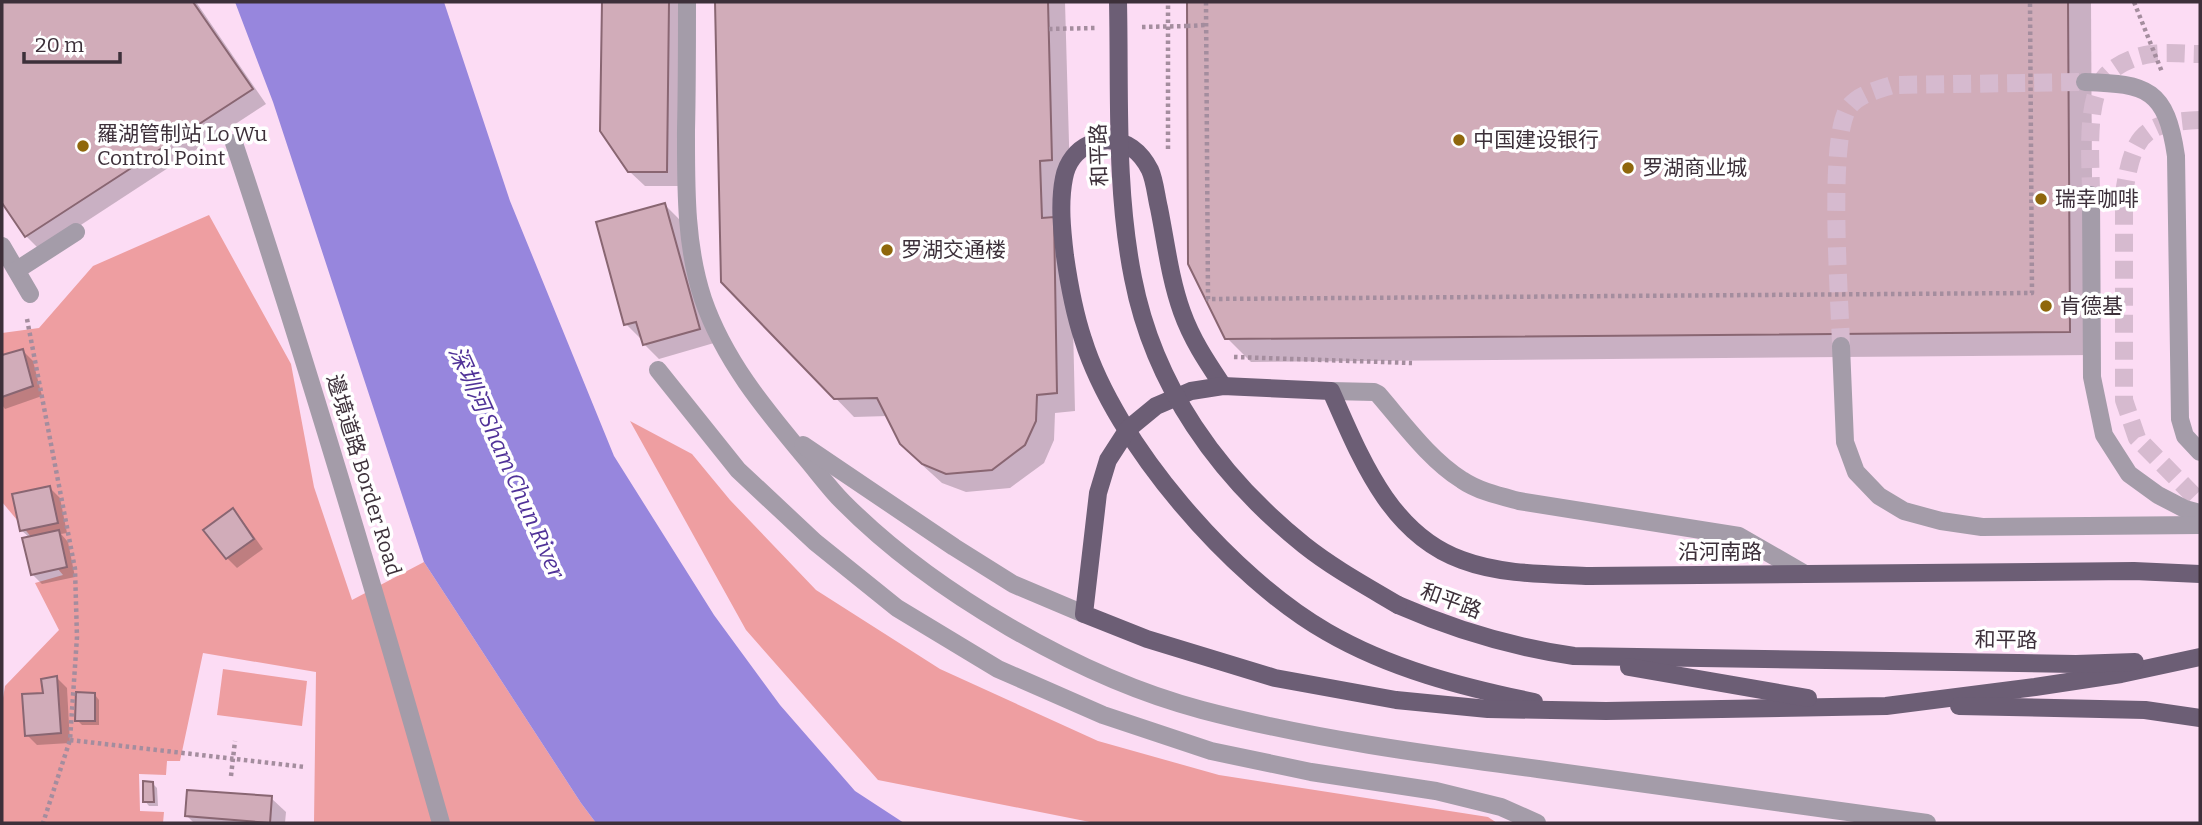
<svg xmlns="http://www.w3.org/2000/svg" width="2202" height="825" font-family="Bitter,'Noto Sans SC',serif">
<rect width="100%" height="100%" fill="#fcdcf4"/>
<g fill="#ee9ea1">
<polygon points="209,215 291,364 314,487 352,600 424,562 581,803 596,823 314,823 316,672 203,653 180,761 167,761 166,775 139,774 140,811 164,812 163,823 2,823 2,704 5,686 59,630 35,583 63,575 2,502 2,333 39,328 93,266"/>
<polygon points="630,421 692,454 730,500 816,590 940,669 1098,741 1219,775 1488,817 1497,823 1095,823 878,780 746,630"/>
<polygon points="223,669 307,681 302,726 217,715"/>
</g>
<polygon fill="#9786dd" points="235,2 444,2 510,201 614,456 714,615 780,705 855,791 904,823 596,823 581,803 424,562 273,102"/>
<g fill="#0003">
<polygon points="2,2 196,2 266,104 41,251 26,236 2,200"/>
<polygon points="604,2 684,2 680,186 645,186 629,171 602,131"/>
<polygon points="716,2 1065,2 1070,178 1058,178 1071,238 1075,411 1055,413 1054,440 1044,463 1010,488 966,492 942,483 920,463 888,416 854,417 723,282"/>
<polygon points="1188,2 2091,2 2093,355 1251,362 1227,338 1190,263"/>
<polygon points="665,205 680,220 714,343 659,359 644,344 643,338 641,339 626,324"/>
<polygon points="23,351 33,361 42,396 5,409 2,405 2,357"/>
<polygon points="50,488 60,498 67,533 61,534 68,542 75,577 42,584 32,574 30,538 21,530"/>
<polygon points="232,510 242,520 263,549 237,568 227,558"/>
<polygon points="57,678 67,688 70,743 37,745 27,735 45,695"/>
<polygon points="95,695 99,700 99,725 82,725 77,720"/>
<polygon points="153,784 157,788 158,806 149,806 145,801"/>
<polygon points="271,798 286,812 285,823 194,823 187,816"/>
</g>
<g fill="#d1acb9" stroke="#896672" stroke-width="2">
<polygon points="2,2 193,2 253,89 25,237 2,203"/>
<polygon points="602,2 669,2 667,172 628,172 600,131"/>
<polygon points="715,2 1048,2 1052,160 1040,161 1042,218 1054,217 1057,393 1037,395 1036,421 1025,445 992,470 946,474 922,464 900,444 877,398 834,399 721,282"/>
<polygon points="1187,2 2068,2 2070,332 1225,339 1188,264"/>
<polygon points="665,203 700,329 643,345 636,322 624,325 596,222"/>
<polygon points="23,349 33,386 2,397 2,355"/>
<polygon points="50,486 58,523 20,531 12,494"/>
<polygon points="233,508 254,539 226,559 203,530"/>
<polygon points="59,530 67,567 31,575 22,538"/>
<polygon points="57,676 61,733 25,736 22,694 43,693 41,679"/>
<polygon points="76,692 95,693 95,721 75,721"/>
<polygon points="143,781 153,782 154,802 143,802"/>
<polygon points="187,790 272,796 270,823 185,816"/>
</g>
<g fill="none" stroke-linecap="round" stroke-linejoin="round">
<g stroke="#d6bacf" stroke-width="18" stroke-dasharray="18 9" stroke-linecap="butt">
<path d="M2200 120C2141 122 2133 137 2124 193V400L2137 438 2200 502"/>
<path d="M2091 195C2091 165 2085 103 2104 78 2114 65 2135 56 2151 54 2167 52 2184 54 2200 54"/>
<path d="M1841 346C1840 301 1827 137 1849 107 1859 94 1877 90 1892 85L2085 82"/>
</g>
<g stroke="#a48d9e" stroke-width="4.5" stroke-dasharray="3.5 3.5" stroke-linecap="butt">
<polyline points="1206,2 1208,299 2032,293 2030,2"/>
<polyline points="2134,2 2162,72"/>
<polyline points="1187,26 1206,25"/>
<polyline points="1168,149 1168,2"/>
<polyline points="27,319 75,569 77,637 70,740 43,823"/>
<polyline points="1234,357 1412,363"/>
<polyline points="70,740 305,767"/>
<polyline points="231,776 235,741"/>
</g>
<g stroke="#a49ca9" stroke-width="18">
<path d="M687 2C687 44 687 87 686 130 686 186 685 245 703 299 724 360 764 408 804 456 817 471 829 488 843 502 931 591 1080 678 1202 710 1312 739 1425 754 1538 769 1668 787 1798 805 1927 823"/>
<path d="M2085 82C2148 84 2166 89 2176 156L2180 419 2185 436 2200 452"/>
<path d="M234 143C309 368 376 595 441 823"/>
<polyline points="2091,195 2092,377 2104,435 2129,474 2158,495 2185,509 2200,513"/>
<polyline points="2,246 30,294"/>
<polyline points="17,270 76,232"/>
<polyline points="1841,346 1845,442 1856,472 1879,496 1904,511 1941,521 1982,527 2200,525"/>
<polyline points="658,370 738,470 815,542 897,608 998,669 1103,715 1211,751 1311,772 1436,791 1501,807 1537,823"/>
<path d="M1331 391 1374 392 1378 394C1404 424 1429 459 1462 480 1478 491 1500 496 1519 501L1739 536 1805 574"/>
<polyline points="803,445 954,547 1013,584 1084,614"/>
</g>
<g stroke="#6c5e75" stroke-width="18">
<path d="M1223 386C1207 362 1192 340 1182 312 1170 279 1166 243 1159 208 1156 196 1155 181 1150 170 1146 162 1139 153 1132 148 1104 130 1070 146 1064 178 1059 203 1062 231 1065 256 1069 284 1074 312 1083 339 1115 443 1232 578 1327 632 1391 669 1462 687 1534 702"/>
<path d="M2200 574 2134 571 1590 576C1548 574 1502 575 1462 560 1389 534 1360 456 1331 391L1223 386 1191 391 1156 406 1128 429 1108 460 1098 493 1084 614 1147 639 1275 678 1396 700 1488 709 1606 711 1886 706 2035 687 2121 674 2200 657"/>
<path d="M1398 605C1455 630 1512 647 1574 656L2076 664 2135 662"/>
<polyline points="1629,667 1808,698"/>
<polyline points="1959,706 2145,710 2200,718"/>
</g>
<g stroke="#a48d9e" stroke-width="4.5" stroke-dasharray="3.5 3.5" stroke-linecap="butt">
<polyline points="1142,27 1187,26"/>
<polyline points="1049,29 1095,28"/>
</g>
<path stroke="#6c5e75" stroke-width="18" d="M1118 2C1120 93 1115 188 1133 278 1154 386 1218 476 1304 545 1333 568 1366 586 1398 605"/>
</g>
<g fill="#8f670c" stroke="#fff" stroke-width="2.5">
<circle cx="1459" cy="140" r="7"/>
<circle cx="83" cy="146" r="7"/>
<circle cx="1628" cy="168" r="7"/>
<circle cx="2041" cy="199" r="7"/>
<circle cx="887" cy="250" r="7"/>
<circle cx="2046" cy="306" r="7"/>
</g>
<g text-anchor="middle" stroke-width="7" stroke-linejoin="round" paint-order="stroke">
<g font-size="21" fill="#3d303a" stroke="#fff" text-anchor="start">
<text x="97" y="141">羅湖管制站 Lo Wu<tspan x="97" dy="24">Control Point</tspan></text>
<text x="1473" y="147">中国建设银行</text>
<text x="1642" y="175">罗湖商业城</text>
<text x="2055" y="206">瑞幸咖啡</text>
<text x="901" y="257">罗湖交通楼</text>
<text x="2060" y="313">肯德基</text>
</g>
<g font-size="21" fill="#3d303a" stroke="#fff">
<text transform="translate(1099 155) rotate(-92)" y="7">和平路</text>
<text transform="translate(364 475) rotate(73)" y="7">邊境道路 Border Road</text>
<text x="1720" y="559">沿河南路</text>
<text transform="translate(1451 601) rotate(20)" y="7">和平路</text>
<text transform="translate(2006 640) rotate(1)" y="7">和平路</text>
</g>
<g font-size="23" font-style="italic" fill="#503298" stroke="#fff">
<text transform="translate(507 462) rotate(66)" y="8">深圳河 Sham Chun River</text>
</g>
</g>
<rect width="2202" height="825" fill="none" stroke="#3d303a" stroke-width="7"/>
<path d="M24 52v10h96v-10" fill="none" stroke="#3d303a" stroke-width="3.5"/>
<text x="35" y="52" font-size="21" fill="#3d303a" stroke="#ffffff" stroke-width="5" paint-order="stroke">20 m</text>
</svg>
